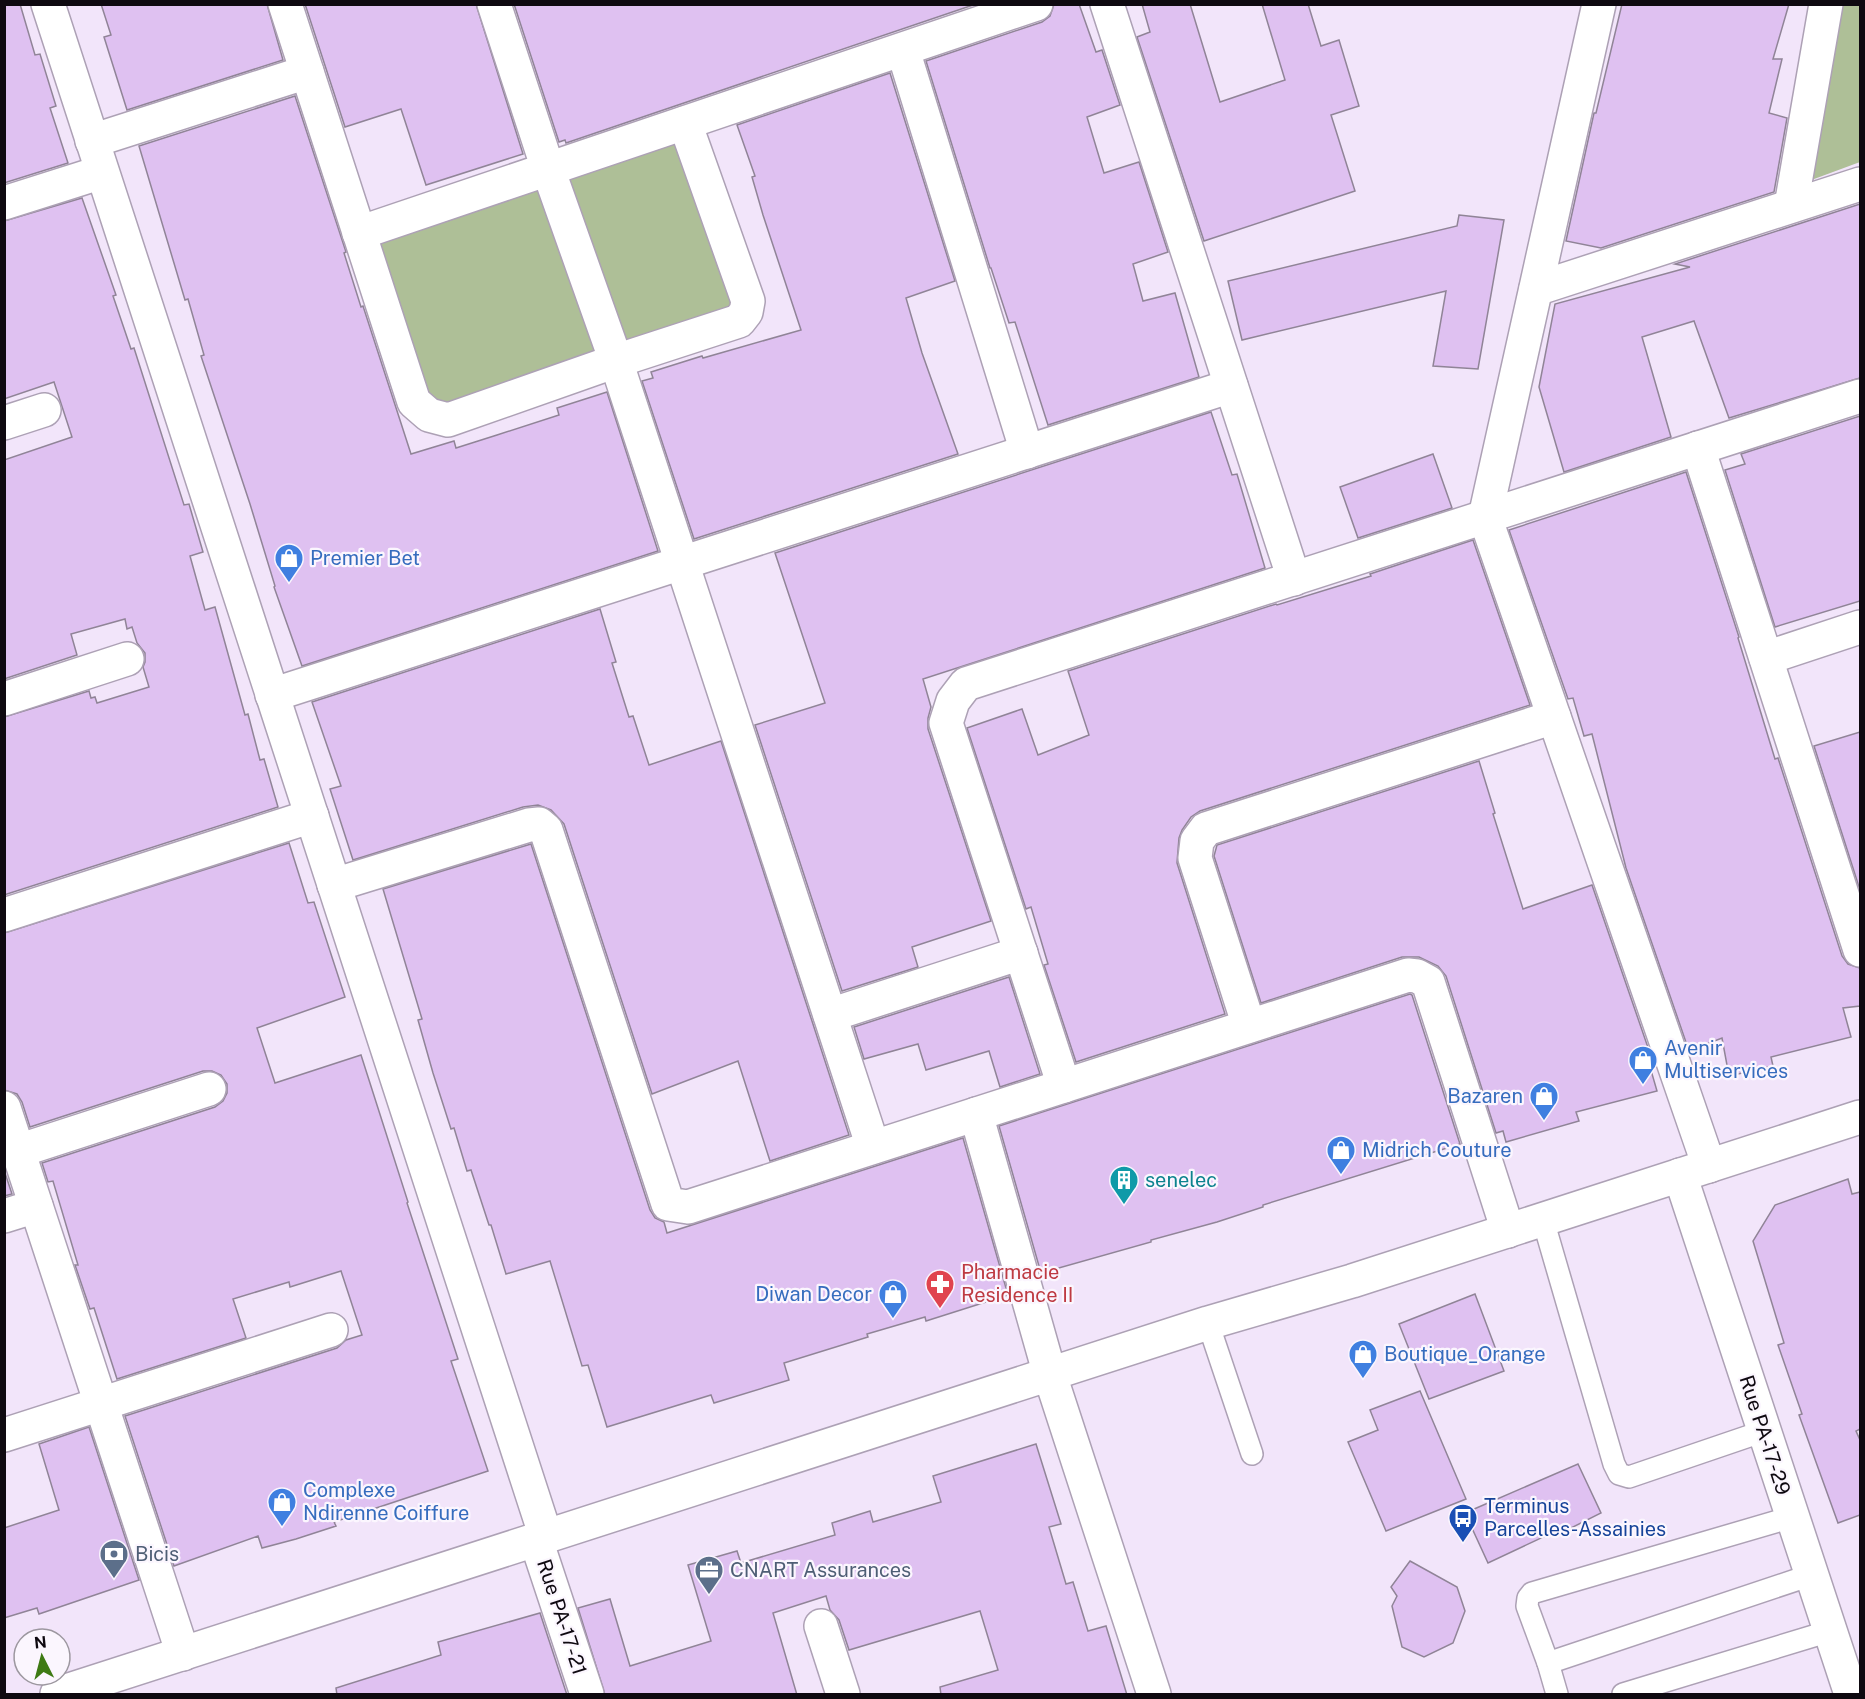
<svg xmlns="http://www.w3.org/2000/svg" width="1865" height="1699" font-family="'Public Sans',sans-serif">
<rect width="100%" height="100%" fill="#f2e5fa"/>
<g fill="#aebf97">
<polygon points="1836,5 1860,5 1860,162 1806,182"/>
<polygon points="698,132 755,305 429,410 372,236"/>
</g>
<g fill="#dfc1f1" stroke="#908497" stroke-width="1.5">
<polygon points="4,4 20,4 35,55 40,54 56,106 50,108 68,163 4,183"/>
<polygon points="101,4 267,4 283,60 127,110 104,37 111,35"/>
<polygon points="305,4 476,4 523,154 426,185 401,109 345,127"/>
<polygon points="514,4 976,4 566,143 565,140 559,142"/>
<polygon points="1054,4 1079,4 1096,52 1102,50 1120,105 1087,117 1104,173 1139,162 1168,252 1133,264 1143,301 1175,293 1199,377 1048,425 1015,322 1009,323 991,268 990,268 926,61 1042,22 1050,16"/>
<polygon points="1142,4 1190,4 1220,102 1285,80 1262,4 1308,4 1321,46 1339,40 1359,106 1331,115 1355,191 1204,241 1137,37 1150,32"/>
<polygon points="1622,4 1789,4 1773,59 1782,59 1769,113 1787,118 1774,192 1601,248 1566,241 1594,113 1596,113"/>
<polygon points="890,73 955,281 906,298 922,353 958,454 694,539 642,381 653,378 651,372 702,356 703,358 801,330 763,215 752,177 755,176 737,125"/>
<polygon points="295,96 346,252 344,253 361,307 363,306 411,454 454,441 456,448 497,435 559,415 557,408 607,392 658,551 302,666 274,587 275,586 250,504 201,356 204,355 188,299 185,300 139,146"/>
<polygon points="82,198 116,295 113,296 131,349 134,348 184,505 189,504 203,552 190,556 205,610 215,607 245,715 248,714 260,760 264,759 278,807 4,895 4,717 89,691 91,698 95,697 97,703 149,687 143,667 145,662 145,653 137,643 132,627 127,629 125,619 71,634 77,655 4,679 4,460 72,437 54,382 4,399 4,221"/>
<polygon points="1860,204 1860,378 1729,418 1694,321 1642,337 1671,437 1564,472 1539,387 1555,304 1690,267 1675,264"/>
<polygon points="1459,215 1504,220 1478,369 1433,366 1446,291 1242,340 1228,281 1457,226"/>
<polygon points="1211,412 1232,475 1237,474 1265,568 923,679 931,707 928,718 928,729 991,921 912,947 918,967 842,991 755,725 825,703 775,553"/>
<polygon points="1860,416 1860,601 1775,627 1725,470 1745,464 1741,454"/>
<polygon points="1433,454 1452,508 1358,538 1340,487"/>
<polygon points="1686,472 1739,637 1738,638 1775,759 1778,758 1842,956 1848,964 1860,968 1860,1006 1843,1008 1851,1037 1771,1057 1773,1066 1729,1076 1722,1038 1689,1051 1626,868 1592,734 1584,736 1573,698 1568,699 1509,530"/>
<polygon points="1473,540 1530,705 1200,811 1191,817 1182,830 1179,838 1177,863 1225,1014 1076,1062 1044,965 1048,964 1031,907 1026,909 967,728 1022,709 1038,755 1089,735 1068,671 1276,604 1277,605 1371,576 1370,574"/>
<polygon points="600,609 616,662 612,663 629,717 633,716 649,765 721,741 849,1135 770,1161 738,1061 652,1094 564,824 551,810 538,805 523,807 353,860 330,789 341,786 312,702"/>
<polygon points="1860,732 1860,890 1814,746"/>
<polygon points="1479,761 1495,813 1493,814 1523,909 1592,885 1654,1065 1650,1067 1657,1091 1576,1112 1579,1121 1506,1142 1503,1131 1496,1133 1446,976 1438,966 1419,957 1402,957 1261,1003 1214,856 1217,845"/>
<polygon points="289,843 308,903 314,902 345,997 257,1028 275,1083 361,1055 408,1202 407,1203 458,1359 451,1361 488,1471 334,1522 336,1526 296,1539 262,1548 258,1536 174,1566 125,1416 337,1348 346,1340 362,1335 341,1271 290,1287 289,1282 233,1299 246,1338 117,1379 94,1308 90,1309 75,1265 78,1265 53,1181 48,1182 42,1163 215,1107 223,1101 227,1093 227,1084 221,1075 212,1071 203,1071 30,1127 22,1102 17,1094 4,1090 4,933"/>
<polygon points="531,844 650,1210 655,1218 664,1222 667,1233 963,1138 1008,1295 926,1321 925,1317 867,1334 868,1337 784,1363 789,1380 714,1403 711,1395 607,1427 588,1365 582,1366 550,1261 506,1274 491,1225 489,1225 471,1170 467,1171 454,1128 451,1129 433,1073 418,1020 422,1019 383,889"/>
<polygon points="1009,977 1040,1074 1000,1087 989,1051 926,1070 918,1044 864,1059 854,1027"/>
<polygon points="1410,994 1412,995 1460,1144 1263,1205 1263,1207 1217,1222 1151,1240 1151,1242 1041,1273 999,1126"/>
<polygon points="4,1170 12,1194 4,1196"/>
<polygon points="1848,1179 1852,1194 1860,1192 1860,1429 1856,1431 1860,1440 1860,1515 1838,1523 1799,1415 1802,1414 1778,1345 1784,1343 1753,1241 1775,1205"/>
<polygon points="1475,1294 1504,1371 1429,1399 1399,1324"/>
<polygon points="1420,1391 1466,1499 1386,1531 1348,1442 1378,1430 1370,1410"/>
<polygon points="89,1427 139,1580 39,1614 37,1608 4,1618 4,1528 59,1510 39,1444"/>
<polygon points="1036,1444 1061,1524 1049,1527 1066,1584 1073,1582 1088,1631 1106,1626 1127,1695 941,1695 940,1687 998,1670 980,1611 849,1650 839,1620 830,1610 826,1596 773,1613 797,1695 605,1695 578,1608 610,1599 630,1666 711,1641 688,1565 737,1551 741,1563 835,1535 832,1523 870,1511 873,1522 941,1502 933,1476"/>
<polygon points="1578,1464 1601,1513 1559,1534 1558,1530 1488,1563 1465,1513"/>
<polygon points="1410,1561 1457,1587 1465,1611 1453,1643 1424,1657 1402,1647 1392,1606 1397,1596 1391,1587"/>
<polygon points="540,1613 567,1695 337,1695 336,1688 441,1655 438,1642"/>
</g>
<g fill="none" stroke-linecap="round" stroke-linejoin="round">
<g stroke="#ada1b5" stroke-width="24">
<g id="service">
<polyline points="1543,1220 1614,1464 1619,1474 1629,1477 1764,1431"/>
<polyline points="1208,1323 1252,1454"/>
<polyline points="1548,1663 1811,1575"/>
<polyline points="1557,1694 1548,1663 1527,1606 1528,1598 1532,1593 1792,1517"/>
<polyline points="1623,1694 1830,1631"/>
</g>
</g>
<g stroke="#ada1b5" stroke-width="36">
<g id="minor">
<polyline points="48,4 546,1537"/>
<polyline points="285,4 414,402 429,415 448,420 616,361 739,321 746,312 748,301 685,123"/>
<polyline points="494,4 548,169 616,361 873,1147"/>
<polyline points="1107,4 1294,579"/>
<polyline points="1599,4 1485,517 1709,1166"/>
<polyline points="903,50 1027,452"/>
<polyline points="92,141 307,72"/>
<polyline points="4,203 102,172"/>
<polyline points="1791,206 1826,4"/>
<polyline points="359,233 1036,4"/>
<polyline points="1536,289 1860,184"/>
<polyline points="4,423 44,410"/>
<polyline points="1698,448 1860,950"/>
<polyline points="1766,658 1860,627"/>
<polyline points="272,695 1231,386"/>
<polyline points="4,699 127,659"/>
<polyline points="334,885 529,825 539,824 546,830 668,1204 688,1207 1408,975 1417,976 1428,982 1508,1231"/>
<polyline points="4,915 312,816"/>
<polyline points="830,1015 1021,953"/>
<polyline points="1249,1026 1195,858 1197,841 1206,829 1554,717"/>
<polyline points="1064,1086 946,723 953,701 966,684 1860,396"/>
<polyline points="4,1108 183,1654"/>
<polyline points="976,1114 1050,1375 1154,1694"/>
<polyline points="18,1151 209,1089"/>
<polyline points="1680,1175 1851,1694"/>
<polyline points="4,1216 36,1206"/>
<polyline points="4,1435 331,1330"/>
<polyline points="536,1540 587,1694"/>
<polyline points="821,1626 843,1694"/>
</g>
</g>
<g stroke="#ada1b5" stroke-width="36">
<polyline id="tertiary" points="57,1694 1208,1323 1352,1281 1860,1117"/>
</g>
<use href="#service" stroke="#fff" stroke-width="21"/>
<use href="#minor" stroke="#fff" stroke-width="33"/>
<use href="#tertiary" stroke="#fff" stroke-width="33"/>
</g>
<defs>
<g id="shop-pin" transform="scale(1.5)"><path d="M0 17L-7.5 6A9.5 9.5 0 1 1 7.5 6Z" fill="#3f7fe0" stroke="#fbf6fe"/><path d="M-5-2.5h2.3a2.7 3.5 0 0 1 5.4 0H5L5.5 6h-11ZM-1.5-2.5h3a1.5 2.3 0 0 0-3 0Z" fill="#fff"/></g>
<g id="building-pin" transform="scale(1.5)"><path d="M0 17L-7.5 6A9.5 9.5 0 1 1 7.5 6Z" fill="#0f9aa8" stroke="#fbf6fe"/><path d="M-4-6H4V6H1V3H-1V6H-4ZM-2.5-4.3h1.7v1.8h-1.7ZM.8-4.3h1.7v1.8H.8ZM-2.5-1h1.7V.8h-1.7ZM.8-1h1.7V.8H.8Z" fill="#fff"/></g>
<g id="pharmacy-pin" transform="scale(1.5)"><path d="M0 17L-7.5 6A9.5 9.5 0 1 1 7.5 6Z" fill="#e0444e" stroke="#fbf6fe"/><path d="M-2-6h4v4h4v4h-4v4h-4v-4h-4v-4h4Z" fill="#fff"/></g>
<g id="bus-pin" transform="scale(1.5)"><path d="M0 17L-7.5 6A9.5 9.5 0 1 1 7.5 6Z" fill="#1a4fb4" stroke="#fbf6fe"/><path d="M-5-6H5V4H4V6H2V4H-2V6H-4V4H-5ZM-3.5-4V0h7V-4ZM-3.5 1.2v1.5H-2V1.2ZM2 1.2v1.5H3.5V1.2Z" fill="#fff"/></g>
<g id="bank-pin" transform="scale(1.5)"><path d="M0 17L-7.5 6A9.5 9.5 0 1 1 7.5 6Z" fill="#5c6f8a" stroke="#fbf6fe"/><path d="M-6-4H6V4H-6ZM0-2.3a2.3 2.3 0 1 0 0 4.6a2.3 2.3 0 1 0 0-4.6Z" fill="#fff"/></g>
<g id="office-pin" transform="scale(1.5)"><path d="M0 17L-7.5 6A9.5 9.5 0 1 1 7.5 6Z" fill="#5c6f8a" stroke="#fbf6fe"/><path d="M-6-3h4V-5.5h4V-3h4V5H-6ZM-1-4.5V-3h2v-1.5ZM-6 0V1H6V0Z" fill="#fff"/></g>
</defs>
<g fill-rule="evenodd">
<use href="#shop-pin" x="289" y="558"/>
<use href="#shop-pin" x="1643" y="1060"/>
<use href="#shop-pin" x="1544" y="1096"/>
<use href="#shop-pin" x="1341" y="1150"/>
<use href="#building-pin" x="1124" y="1180"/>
<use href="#pharmacy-pin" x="940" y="1284"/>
<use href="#shop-pin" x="893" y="1294"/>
<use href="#shop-pin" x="1363" y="1354"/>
<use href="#shop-pin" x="282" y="1502"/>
<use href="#bus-pin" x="1463" y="1518"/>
<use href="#bank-pin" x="114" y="1554"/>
<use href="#office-pin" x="709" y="1570"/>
</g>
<g text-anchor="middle" stroke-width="4.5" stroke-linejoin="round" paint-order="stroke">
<g font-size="20" fill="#366cbe" stroke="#fbf6fe" text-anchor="start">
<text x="310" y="565">Premier Bet</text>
<text x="1664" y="1055">Avenir<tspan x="1664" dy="23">Multiservices</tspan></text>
<text x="1523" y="1103" text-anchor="end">Bazaren</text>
<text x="1362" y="1157">Midrich Couture</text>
<text x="872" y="1301" text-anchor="end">Diwan Decor</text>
<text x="1384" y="1361">Boutique_Orange</text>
<text x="303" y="1497">Complexe<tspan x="303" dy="23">Ndirenne Coiffure</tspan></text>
</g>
<g font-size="20" fill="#0d838f" stroke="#fbf6fe" text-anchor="start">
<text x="1145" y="1187">senelec</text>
</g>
<g font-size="20" fill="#be3a42" stroke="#fbf6fe" text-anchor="start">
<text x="961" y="1279">Pharmacie<tspan x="961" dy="23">Residence II</tspan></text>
</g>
<g font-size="20" fill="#0e0910" stroke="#fbf6fe">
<text transform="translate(1765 1435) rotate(72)" y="7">Rue PA-17-29</text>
<text transform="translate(562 1617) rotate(72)" y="7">Rue PA-17-21</text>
</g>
<g font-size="20" fill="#164399" stroke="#fbf6fe" text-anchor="start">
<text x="1484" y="1513">Terminus<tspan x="1484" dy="23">Parcelles-Assainies</tspan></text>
</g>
<g font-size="20" fill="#4e5e75" stroke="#fbf6fe" text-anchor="start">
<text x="135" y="1561">Bicis</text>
<text x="730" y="1577">CNART Assurances</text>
</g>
</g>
<rect width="1865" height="1699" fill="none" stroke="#0e0910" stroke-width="12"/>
<g transform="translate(42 1657) rotate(354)"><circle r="28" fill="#fbf6fe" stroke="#9c979f" stroke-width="1.5"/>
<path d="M0-4.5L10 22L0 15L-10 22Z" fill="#3e7a14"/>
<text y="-9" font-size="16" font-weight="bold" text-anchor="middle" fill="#0e0910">N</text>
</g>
</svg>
